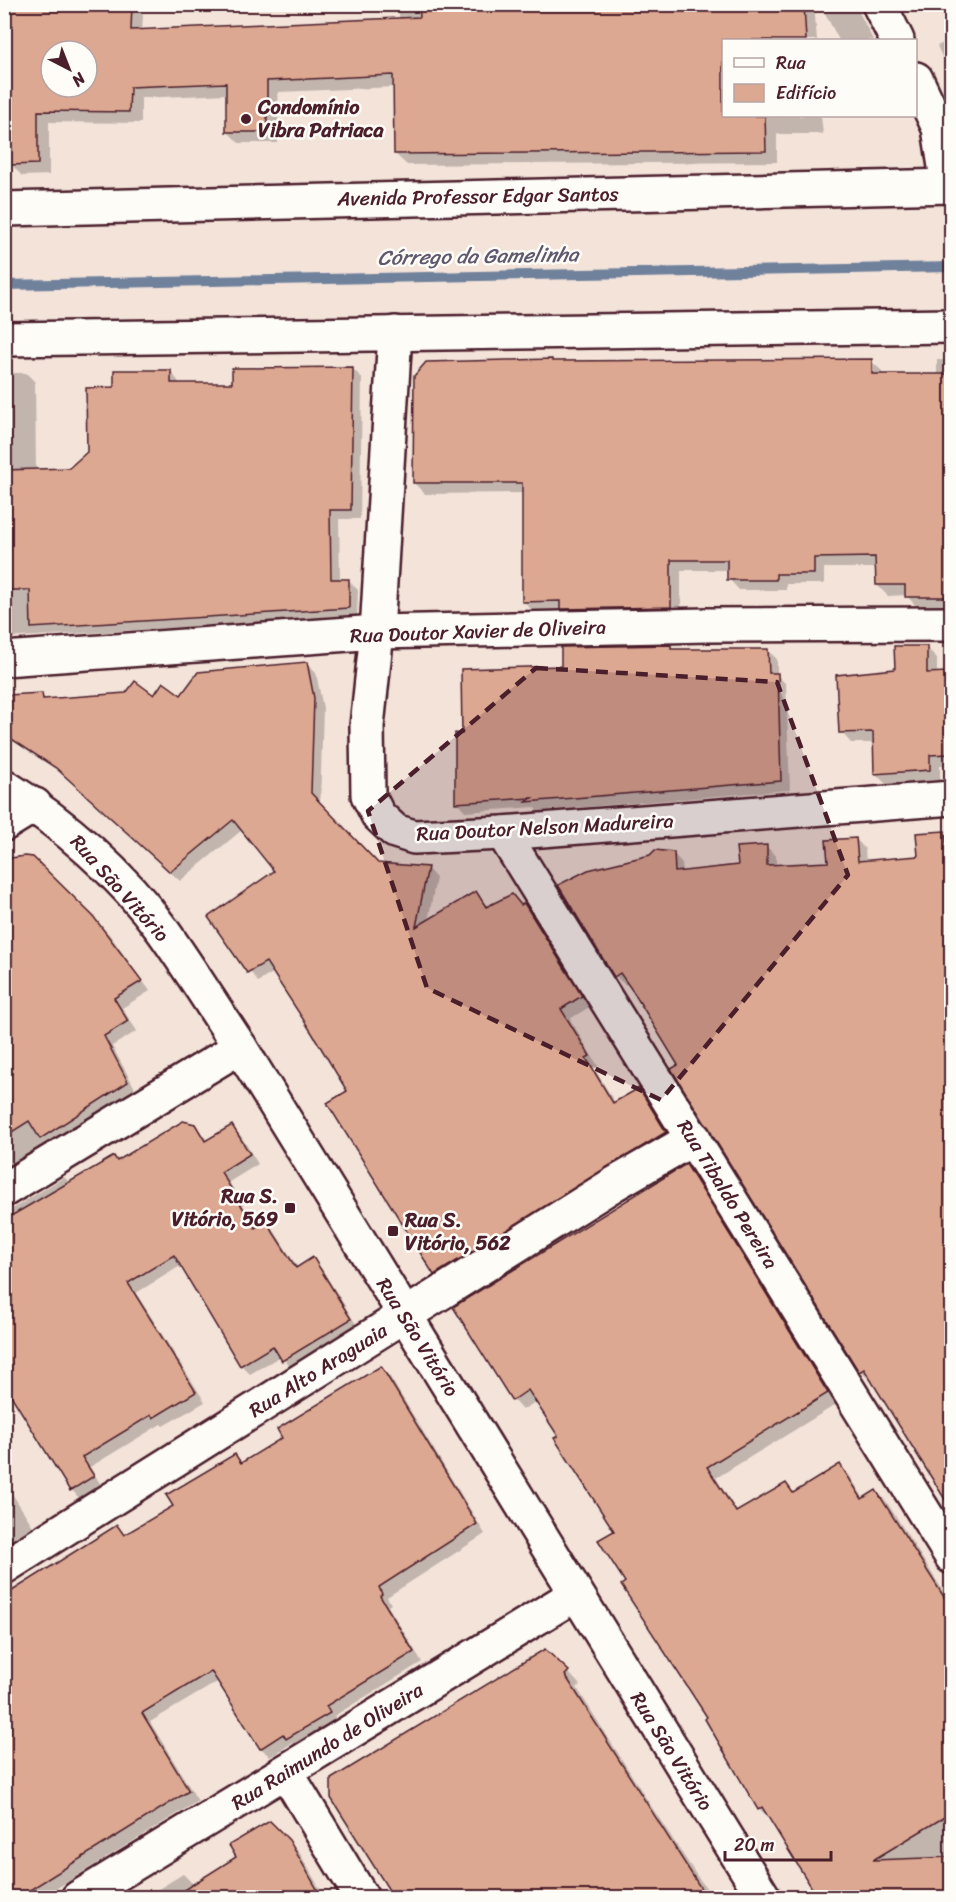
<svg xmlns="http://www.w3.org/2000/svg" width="956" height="1902" font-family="Sriracha,sans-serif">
<rect width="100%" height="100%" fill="#f3e3d9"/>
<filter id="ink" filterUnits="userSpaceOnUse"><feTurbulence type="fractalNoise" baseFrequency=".0167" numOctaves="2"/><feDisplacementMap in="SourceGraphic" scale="12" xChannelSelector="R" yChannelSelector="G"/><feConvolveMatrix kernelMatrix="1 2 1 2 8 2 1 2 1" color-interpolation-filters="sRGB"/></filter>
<g filter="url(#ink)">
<g fill="#0003" fill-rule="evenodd">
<path d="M4 4H132L143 15 142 31 399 21V4H814L817 40H724V116H821L823 134H777V162L407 165 395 154V87L278 92V143H239L227 131 228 94 141 98V123L49 122V175L22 176 11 164V97L4 91ZM51 51H87V87H51Z"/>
<polygon points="820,4 855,4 873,40 839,40"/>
<polygon points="952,39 952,78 937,46"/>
<polygon points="937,360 952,360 952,607 917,607 906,595 888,596 877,585 877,568 824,568 824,584 786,584 786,590 739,590 729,579 729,570 681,570 681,617 572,620 564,611 534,612 523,601 523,493 425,494 414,483 488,361 871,361 882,371 882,375 937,375"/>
<polygon points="352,368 362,378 360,519 339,519 340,581 349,581 358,590 357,617 4,638 4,373 26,373 35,382 36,470 70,469 88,453 115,389 171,371 180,384 234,384"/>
<polygon points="670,646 675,651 767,650 777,659 777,675 786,684 790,790 537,811 534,807 466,812 457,802 464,735 562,667"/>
<polygon points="926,647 937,658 937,674 946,674 952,679 952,765 940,765 940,780 886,784 876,774 875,743 851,743 841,732 896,670"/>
<polygon points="307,664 316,673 323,708 320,805 377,864 427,868 436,878 428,922 476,893 488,907 524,905 534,914 591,1006 570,1019 598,1066 594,1068 616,1104 639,1090 648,1100 675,1142 445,1283 436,1274 349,1092 274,972 258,982 210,918 277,871 242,830 180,881 68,777 22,747 12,737 41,695 47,700 181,697"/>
<polygon points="944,832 952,839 952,1507 872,1378 870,1380 860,1371 629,983 625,985 615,976 673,853 682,863 683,873 739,866 766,846 776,856 776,866 830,863 856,839 865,849 866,862 920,857"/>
<polygon points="32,859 109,934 150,991 122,1008 137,1031 112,1046 137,1092 4,1183 4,862"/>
<polygon points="194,1125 208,1141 232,1127 241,1136 258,1164 229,1182 257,1228 266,1222 275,1232 298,1268 313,1259 322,1269 359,1329 293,1370 281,1356 250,1374 241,1365 182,1265 136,1293 205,1402 163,1426 161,1424 90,1467 101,1485 80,1499 71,1489 9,1388 4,1391 4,1210 14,1208 64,1177 70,1183"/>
<polygon points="686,1166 696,1176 837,1404 716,1478 738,1513 786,1484 795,1494 840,1466 850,1476 864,1499 876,1492 886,1501 952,1605 952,1898 820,1898 770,1818 759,1809 709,1718 628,1583 616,1531 560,1436 537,1401 522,1410 513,1400"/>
<polygon points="381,1368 390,1377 485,1534 387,1597 391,1604 388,1606 422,1662 334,1716 339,1723 297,1748 292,1743 270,1757 261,1748 219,1681 150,1722 198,1801 41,1898 4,1898 64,1575 175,1507 235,1456 243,1464 284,1439"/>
<polygon points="4,1481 34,1528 4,1547"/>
<polygon points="568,1672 580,1685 577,1688 651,1806 697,1876 714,1898 396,1898 333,1797"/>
<polygon points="270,1823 299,1852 325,1898 144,1898 183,1874 194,1885 238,1857"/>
</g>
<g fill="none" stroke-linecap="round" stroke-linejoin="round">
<polyline stroke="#6f819c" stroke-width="10" points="4,285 952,267"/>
</g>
<g fill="#dda892" stroke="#4a1f2b" stroke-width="1.5" fill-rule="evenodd">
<path d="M4 4H132L131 30 420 17 419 4H804L806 40H723V116H765L766 151 394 154 393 75 267 81V132H226V83L130 87 129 112 38 111V164L9 165 10 87H4ZM51 51H87V87H51Z"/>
<polygon points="552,359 552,361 872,359 872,374 951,374 951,597 905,597 905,585 876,585 875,557 814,558 814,574 776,574 776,580 727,580 727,560 671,560 671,607 560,609 560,601 522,602 522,483 413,483 414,376 426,362"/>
<polygon points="353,367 351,510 330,510 331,579 349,579 349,608 31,628 30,590 5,590 4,470 69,468 87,452 86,388 114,387 114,370 171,370 171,383 232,383 232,368"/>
<polygon points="671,645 671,649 768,649 769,673 778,673 781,781 526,802 532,798 455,803 455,733 462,734 461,669 561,666 561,647"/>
<polygon points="894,646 927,646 927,673 946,672 949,754 930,755 930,770 874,774 873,732 839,733 836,675 895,669"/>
<polygon points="307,662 314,698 311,793 378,863 428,867 416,927 476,891 486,907 512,894 521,905 524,903 582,996 561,1009 590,1056 586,1058 613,1103 639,1088 666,1132 434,1275 327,1103 347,1091 312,1033 266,962 247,973 208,917 274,871 233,820 170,872 56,768 10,738 7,695 42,693 43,699 126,693 135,681 154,695 163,682 181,695 198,672"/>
<polygon points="945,831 951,897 951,1509 864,1369 859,1372 671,1069 678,1065 634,993 620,973 614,977 558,885 588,870 650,855 655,850 674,852 675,872 738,865 736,847 767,845 767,865 828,862 826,840 856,838 858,861 918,856 916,833"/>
<polygon points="25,856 33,857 93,916 142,981 114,998 128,1021 104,1036 128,1082 40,1139 29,1121 4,1137 4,859"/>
<polygon points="183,1121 195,1124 205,1141 232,1125 250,1154 221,1172 255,1228 266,1221 296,1268 313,1257 351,1319 282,1361 273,1346 240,1366 174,1255 128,1283 196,1392 153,1418 151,1415 82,1457 94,1476 70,1491 4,1384 4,1220 114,1156 117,1161"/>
<polygon points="686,1164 828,1393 707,1467 736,1512 786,1483 793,1493 840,1464 862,1499 876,1490 951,1608 951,1813 873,1860 951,1857 951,1898 818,1898 762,1807 758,1810 705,1719 707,1717 621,1585 625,1582 598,1540 614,1531 554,1438 558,1436 528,1390 512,1401 453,1307"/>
<polygon points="381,1366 477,1524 379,1587 382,1594 380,1596 414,1652 326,1706 330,1713 286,1739 283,1734 260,1749 211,1671 142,1713 189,1791 17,1898 4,1898 4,1596 117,1525 124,1535 173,1506 166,1495 235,1454 241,1463 282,1438 277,1429"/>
<polygon points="545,1649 569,1671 565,1675 707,1898 394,1898 331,1798 331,1779"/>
<polygon points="270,1821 289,1840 322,1898 171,1898 236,1857 229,1845"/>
</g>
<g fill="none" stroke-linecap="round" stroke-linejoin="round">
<g stroke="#4a1f2b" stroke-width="38">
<g id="minor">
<polyline points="879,4 897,40"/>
<polyline points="916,79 939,128 948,186"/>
<polyline points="395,333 377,632 367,726 368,795 378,815 395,831 414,837 503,833 952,798"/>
<polyline points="4,659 377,632 708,625 952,624"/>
<path d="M4 786C63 823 123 875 163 931 190 969 214 1008 240 1047L764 1898"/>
<polyline points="4,824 35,805"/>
<polyline points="503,833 952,1557"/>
<polyline points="4,1190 240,1047"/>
<polyline points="4,1567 614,1184 694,1138"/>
<polyline points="286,1772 362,1898"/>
<polyline points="78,1898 576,1594"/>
</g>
</g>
<g stroke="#4a1f2b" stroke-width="38">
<g id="major">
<polyline points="4,209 952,186"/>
<polyline points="4,339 952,326"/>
</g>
</g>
<use href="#minor" stroke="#fdfcf7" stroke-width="33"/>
<use href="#major" stroke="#fdfcf7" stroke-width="33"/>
</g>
</g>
<path fill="#4a1f2b" fill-opacity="0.2" stroke="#4a1f2b" stroke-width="4.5" stroke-dasharray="12 8" stroke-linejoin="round" d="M536 668 777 682 848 875 661 1100 427 988 368 811Z"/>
<g fill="#4a1f2b" stroke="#fdfcf7" stroke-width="2">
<circle cx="246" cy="119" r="6"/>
<rect x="284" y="1202" width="12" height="12" rx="3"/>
<rect x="387" y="1225" width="12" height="12" rx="3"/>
</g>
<g text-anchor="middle" stroke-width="5" stroke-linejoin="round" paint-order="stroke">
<g font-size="20" font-weight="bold" fill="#4a1f2b" stroke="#fdfcf7" text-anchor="start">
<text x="258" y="114">Condomínio<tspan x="258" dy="23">Vibra Patriaca</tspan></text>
<text x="278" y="1203" text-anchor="end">Rua S.<tspan x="278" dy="23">Vitório, 569</tspan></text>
<text x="405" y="1227">Rua S.<tspan x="405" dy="23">Vitório, 562</tspan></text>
</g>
<g font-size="20" fill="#4a1f2b" stroke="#fdfcf7">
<text transform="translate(478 196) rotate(-1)" y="7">Avenida Professor Edgar Santos</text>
<text transform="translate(478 631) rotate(-2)" y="7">Rua Doutor Xavier de Oliveira</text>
<text transform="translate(545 827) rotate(-3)" y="7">Rua Doutor Nelson Madureira</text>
<text transform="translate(120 888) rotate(48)" y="7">Rua São Vitório</text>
<text transform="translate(728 1194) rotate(58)" y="7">Rua Tibaldo Pereira</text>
<text transform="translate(418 1337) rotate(58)" y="7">Rua São Vitório</text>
<text transform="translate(318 1370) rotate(-32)" y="7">Rua Alto Araguaia</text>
<text transform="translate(327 1746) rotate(-32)" y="7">Rua Raimundo de Oliveira</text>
<text transform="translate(672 1751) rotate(58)" y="7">Rua São Vitório</text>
</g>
<g font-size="21" font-style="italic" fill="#60586d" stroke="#fdfcf7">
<text transform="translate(478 256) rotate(-1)" y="7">Córrego da Gamelinha</text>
</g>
</g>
<rect width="956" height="1902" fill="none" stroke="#fdfcf7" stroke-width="24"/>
<rect x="12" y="12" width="932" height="1878" fill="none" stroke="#4a1f2b" stroke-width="2" filter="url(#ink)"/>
<rect x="722" y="39" width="195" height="78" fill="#fdfcf7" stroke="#b5a4a5" stroke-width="1.5"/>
<rect x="734" y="58" width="30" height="9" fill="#fdfcf7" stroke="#b5a4a5" stroke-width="1.5"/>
<text x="776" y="69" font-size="18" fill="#4a1f2b">Rua</text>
<rect x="734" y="84" width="30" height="18" fill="#dda892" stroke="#b5a4a5" stroke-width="1.5"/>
<text x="776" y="99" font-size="18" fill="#4a1f2b">Edifício</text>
<g transform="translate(69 69) rotate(138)"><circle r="28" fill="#fdfcf7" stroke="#b5a4a5" stroke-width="1.5"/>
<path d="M0-4.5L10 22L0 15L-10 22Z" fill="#4a1f2b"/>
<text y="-9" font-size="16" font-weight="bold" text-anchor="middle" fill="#4a1f2b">N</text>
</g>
<path d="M725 1851v9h106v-9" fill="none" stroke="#4a1f2b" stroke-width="3"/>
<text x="734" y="1851" font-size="18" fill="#4a1f2b" stroke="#fdfcf7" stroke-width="4.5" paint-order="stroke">20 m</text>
</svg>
